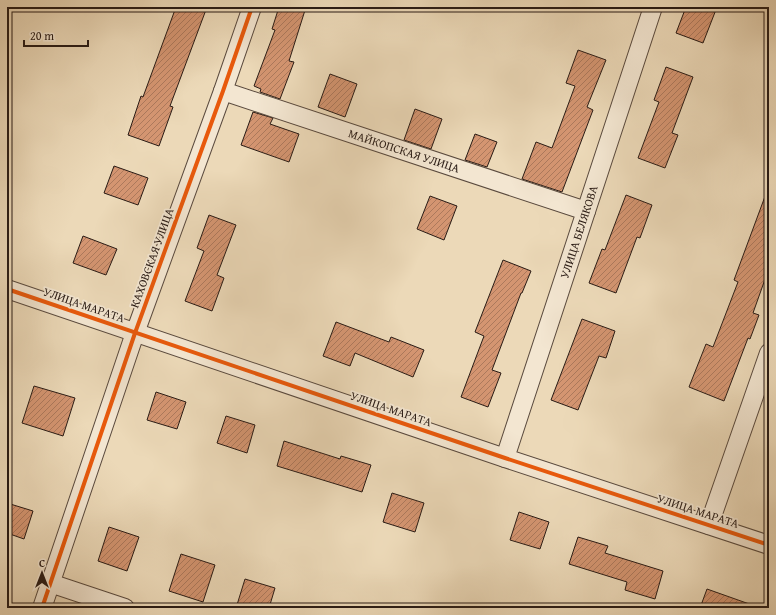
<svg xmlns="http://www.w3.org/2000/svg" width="776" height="615" font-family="'Gentium Book Plus',serif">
<defs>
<pattern id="building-hatch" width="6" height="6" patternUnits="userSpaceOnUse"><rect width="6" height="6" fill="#d49571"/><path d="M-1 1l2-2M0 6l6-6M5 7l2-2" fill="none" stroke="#ac795c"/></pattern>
</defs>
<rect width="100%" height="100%" fill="#ecd9b8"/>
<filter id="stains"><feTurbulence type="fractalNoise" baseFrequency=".005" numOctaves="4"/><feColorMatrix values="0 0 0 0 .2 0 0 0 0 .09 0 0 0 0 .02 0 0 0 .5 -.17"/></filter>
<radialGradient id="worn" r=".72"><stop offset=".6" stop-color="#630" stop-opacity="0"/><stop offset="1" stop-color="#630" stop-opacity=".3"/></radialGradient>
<g fill="url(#building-hatch)" stroke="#291b15">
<polygon points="176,7 207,7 170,106 173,107 159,146 128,135 141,96 143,97"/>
<polygon points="279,7 306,7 289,61 294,62 280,99 260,92 261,89 254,86 275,30 272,29"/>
<polygon points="686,7 717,7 703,43 676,33"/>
<polygon points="578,50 606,60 587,107 593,110 562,192 522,179 536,142 552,148 575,86 566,83"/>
<polygon points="666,67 693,77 672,133 678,135 665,168 638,158 659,102 654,100"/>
<polygon points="330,74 357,84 345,117 318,107"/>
<polygon points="415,109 442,119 431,149 404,140"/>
<polygon points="253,112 273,118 270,124 299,134 289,162 241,145"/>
<polygon points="475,134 497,142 487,167 465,160"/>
<polygon points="114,166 148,178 138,205 104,193"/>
<polygon points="767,191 769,191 769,268 753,313 759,315 750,339 748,338 724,401 689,387 706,344 713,347 738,282 734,280"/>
<polygon points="626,195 652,205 640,238 637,237 616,293 589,283 602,249 605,250"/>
<polygon points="430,196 457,206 444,240 417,229"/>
<polygon points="209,215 236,225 217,275 224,278 212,311 185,301 204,251 197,248"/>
<polygon points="83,236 117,249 106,275 73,263"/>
<polygon points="503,260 531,271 522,293 521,293 492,370 501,373 488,407 461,397 484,336 475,332"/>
<polygon points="582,319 615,331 606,358 599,356 578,410 551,400"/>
<polygon points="336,322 389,342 391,337 424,350 413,377 355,353 350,366 323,356"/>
<polygon points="34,386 75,398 63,436 22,423"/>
<polygon points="156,392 186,402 177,429 147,420"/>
<polygon points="226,416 255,425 247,453 217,443"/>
<polygon points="284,441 340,459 341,456 371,465 362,492 277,466"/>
<polygon points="392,493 424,503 415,532 383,522"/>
<polygon points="7,503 33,511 24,539 7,533"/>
<polygon points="519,512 549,522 540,549 510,540"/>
<polygon points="109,527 139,537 127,571 98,561"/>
<polygon points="578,537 608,546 605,553 663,571 655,599 625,590 627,582 569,564"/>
<polygon points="181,554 215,565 203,602 169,591"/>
<polygon points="245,579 275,588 269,608 236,608"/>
<polygon points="707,589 755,606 754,608 700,608"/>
</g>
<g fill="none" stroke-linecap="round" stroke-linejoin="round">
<g stroke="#5a4a3e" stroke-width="20">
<g id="minor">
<polyline points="223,91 586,211"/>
<polyline points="7,289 505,458 769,545"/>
<polyline points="505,458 653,7"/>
<polyline points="709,525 769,353"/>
<polyline points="50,583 125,608"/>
<polyline points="42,608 135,333 223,91 252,7"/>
</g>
</g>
<use href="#minor" stroke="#f3e6d1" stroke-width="18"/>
<g stroke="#f3e6d1" stroke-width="6">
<g id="cycleway">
<polyline points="7,289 505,458 769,545"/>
<polyline points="42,608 135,333 223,91 252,7"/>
</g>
</g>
<use href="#cycleway" stroke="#e8590c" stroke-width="4"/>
</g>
<g text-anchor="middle" stroke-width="3.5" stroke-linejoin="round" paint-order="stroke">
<g font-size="12" fill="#291b15" stroke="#f3e6d1">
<text transform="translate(404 151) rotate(18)" y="4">МАЙКОПСКАЯ УЛИЦА</text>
<text transform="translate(579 232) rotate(-72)" y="4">УЛИЦА БЕЛЯКОВА</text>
<text transform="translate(152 258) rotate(-70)" y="4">КАХОВСКАЯ УЛИЦА</text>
<text transform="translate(84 305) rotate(19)" y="4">УЛИЦА МАРАТА</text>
<text transform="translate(391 409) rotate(19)" y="4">УЛИЦА МАРАТА</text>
<text transform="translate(698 511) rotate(18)" y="4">УЛИЦА МАРАТА</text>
</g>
</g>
<rect width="776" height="615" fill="none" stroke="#ecd9b8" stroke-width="24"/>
<rect x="8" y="8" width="760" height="599" fill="none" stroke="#291b15" stroke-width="2"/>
<rect x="12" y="12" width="752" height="591" fill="none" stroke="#291b15"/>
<g transform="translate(42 573)" stroke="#f3e6d1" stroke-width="3" paint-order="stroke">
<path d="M0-3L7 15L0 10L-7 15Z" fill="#291b15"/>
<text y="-6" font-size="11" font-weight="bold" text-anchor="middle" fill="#291b15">С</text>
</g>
<path d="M24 40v6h64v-6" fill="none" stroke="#291b15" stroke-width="2"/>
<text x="30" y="40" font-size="12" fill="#291b15" stroke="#f3e6d1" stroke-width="3" paint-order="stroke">20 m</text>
<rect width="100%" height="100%" filter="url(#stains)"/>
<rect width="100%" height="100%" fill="url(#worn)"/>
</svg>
